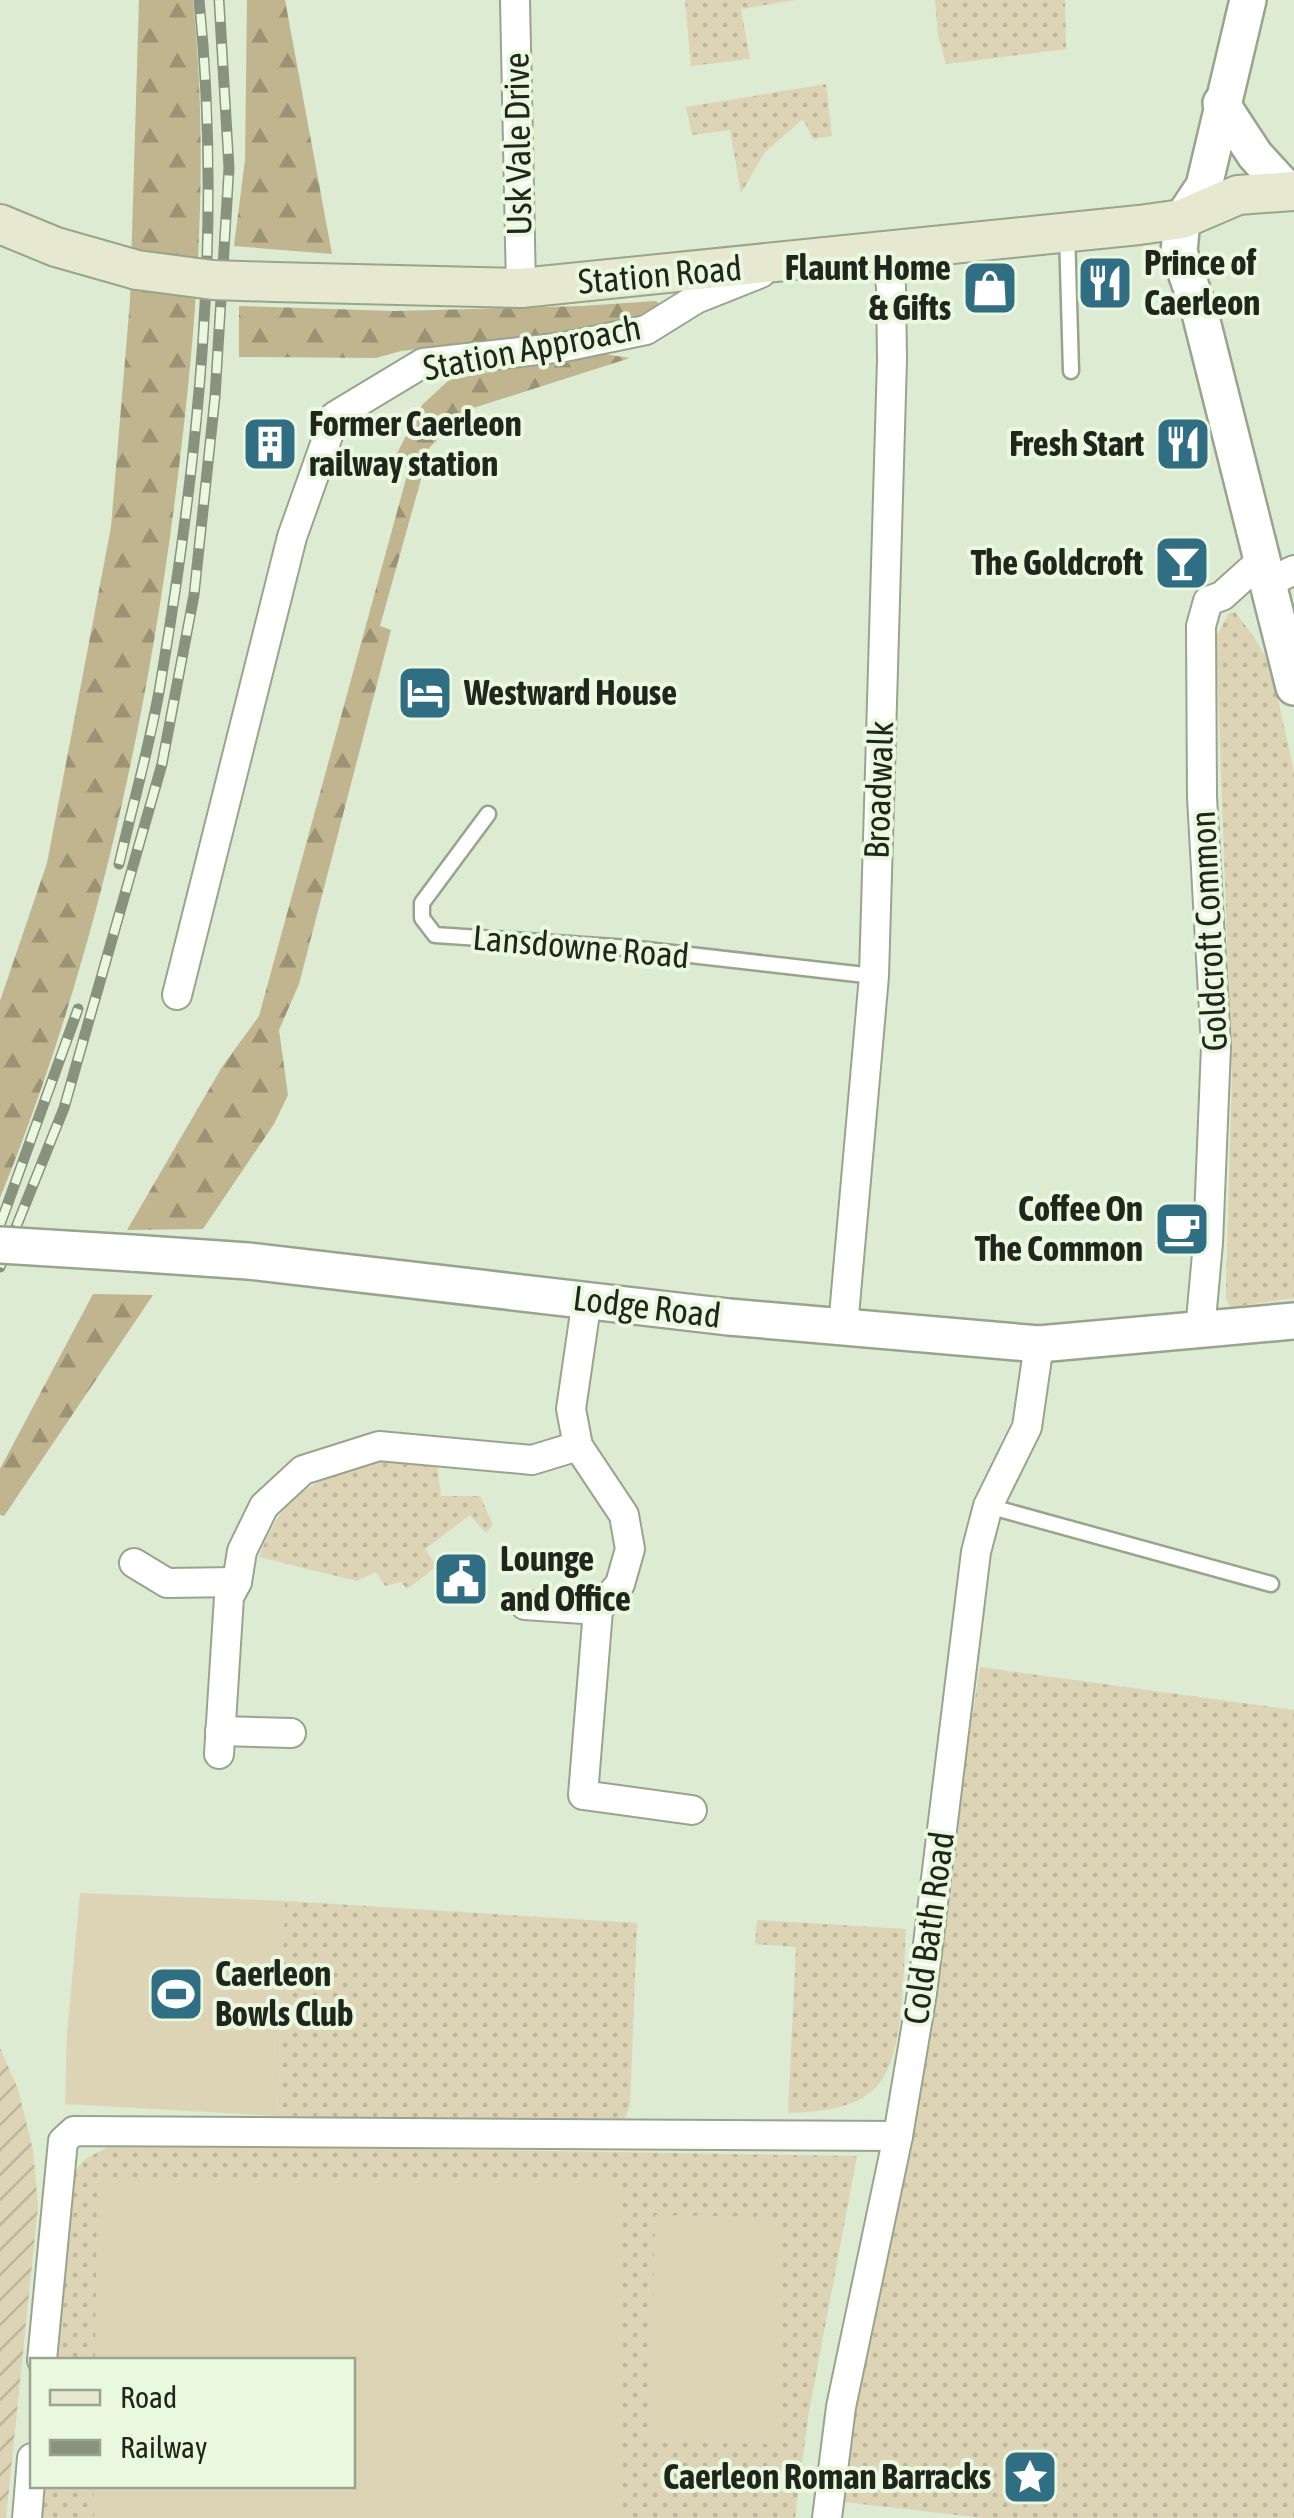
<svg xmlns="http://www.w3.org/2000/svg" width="1294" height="2518" font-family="'Asap Condensed',sans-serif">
<defs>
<pattern id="grass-dots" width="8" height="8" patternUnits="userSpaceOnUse" patternTransform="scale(2.5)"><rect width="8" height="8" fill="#ddd4b6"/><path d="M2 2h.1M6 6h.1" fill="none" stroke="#bdb69c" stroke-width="1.8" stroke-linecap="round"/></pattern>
<pattern id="forest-firs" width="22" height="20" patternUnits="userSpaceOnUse" patternTransform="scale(2.5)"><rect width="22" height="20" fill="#c0b58f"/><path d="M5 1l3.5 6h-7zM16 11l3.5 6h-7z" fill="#9c9374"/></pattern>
<pattern id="garden-furrows" width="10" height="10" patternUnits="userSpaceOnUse" patternTransform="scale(2.5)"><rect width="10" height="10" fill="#ddd4b6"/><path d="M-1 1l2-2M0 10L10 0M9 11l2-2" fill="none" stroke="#bdb69c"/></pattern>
</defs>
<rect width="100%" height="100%" fill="#dcebd1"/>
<g fill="url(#grass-dots)">
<polygon points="685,0 795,0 741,9 750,59 691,66"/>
<polygon points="935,0 1065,0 1066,49 946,64 938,35"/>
<polygon points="826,84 832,136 813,139 803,119 765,152 741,193 730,130 692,135 686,107"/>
<polygon points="1235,612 1254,637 1271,667 1294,772 1294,1298 1231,1307 1226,1299 1226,1284 1232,1075 1216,637 1229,613"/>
<path d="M378 1461 437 1465 441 1496H480L493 1525 486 1533 470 1515 425 1549 437 1566 407 1589 401 1582 385 1586 376 1572 357 1581 259 1557C284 1489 314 1481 378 1461Z"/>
<polygon points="980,1667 1294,1710 1294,2518 984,2518 843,2502 853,2403 886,2270"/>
<polygon points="285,1901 637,1923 630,2106 623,2122 277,2116"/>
<path d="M757 1920 906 1929C903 1971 905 2047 881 2081 862 2109 818 2112 788 2113L796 1947 755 1944Z"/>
<polygon points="114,2144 857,2156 808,2417 795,2518 40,2518 43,2486 352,2486 352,2360 53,2360 69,2178 85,2159"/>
</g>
<g fill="url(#forest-firs)">
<path d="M139 0H193C209 155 198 313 179 467 149 717 95 964 0 1198V1001L47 863 111 527 130 301Z"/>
<polygon points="247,0 285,0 332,254 234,246 245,160"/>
<path d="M656 301 662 306C632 332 451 345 401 351L376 358 239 357V306L395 311 582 306Z"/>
<polygon points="592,352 630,358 467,410 430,447 380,626 391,630 299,984 279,1030 288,1095 274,1124 203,1229 127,1230 222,1067 259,1016 409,468 392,463 422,405 449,380"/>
<polygon points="93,1294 153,1295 4,1516 0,1515 0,1469"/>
</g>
<polygon fill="url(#garden-furrows)" points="0,2048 18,2089 33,2150 38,2206 6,2518 0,2518"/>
<g fill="#ddd4b6">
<polygon points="80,1893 285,1901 277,2116 65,2104 67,2033"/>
<polygon points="97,2177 622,2181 618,2518 94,2518 94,2486 352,2486 352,2360 95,2360"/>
<polygon points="655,2215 780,2217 777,2444 650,2442"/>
</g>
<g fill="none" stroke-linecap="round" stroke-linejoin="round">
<g stroke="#98a58d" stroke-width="19">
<g id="service">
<polyline points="1067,232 1071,371"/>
<polyline points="488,814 422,903 422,918 435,935 629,948 874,976"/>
<polyline points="988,1506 1271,1584"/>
</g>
</g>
<g stroke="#98a58d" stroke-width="32">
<g id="minor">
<polyline points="515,0 521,288"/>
<polyline points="1270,582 1294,570"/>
<polyline points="177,995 292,537 335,416 423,363 564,347 646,330 696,299 761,273"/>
<polyline points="843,1327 874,976 892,360 891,287 886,253"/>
<polyline points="1200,1331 1208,1243 1216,1047 1202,797 1201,626 1208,601 1222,596 1262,560"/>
<polyline points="578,1446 624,1515 630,1549 620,1584 598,1610 583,1795 692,1810"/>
<polyline points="134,1563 167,1583 237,1582"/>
<polyline points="525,1605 598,1610"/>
<polyline points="220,1731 291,1733"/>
<polyline points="219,1754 229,1597 237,1582 242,1551 264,1506 303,1470 379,1446 532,1460 578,1446 571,1409 587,1299"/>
<polyline points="42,2360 63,2141 74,2131 898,2136"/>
<polyline points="27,2518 32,2458"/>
<polyline points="827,2518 841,2407 898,2136 922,1993 976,1552 988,1506 1027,1427 1039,1344"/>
</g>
</g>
<g stroke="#98a58d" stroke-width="40">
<g id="tertiary">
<polyline points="1248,0 1204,186 1182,219 1179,252 1200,313 1294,687"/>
<polyline points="1221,103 1255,155 1288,191"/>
<polyline points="131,1253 248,1261 729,1317 1039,1344 1294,1321"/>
</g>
</g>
<g stroke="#98a58d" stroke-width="42">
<g id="secondary">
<polyline points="0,224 56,247 137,270"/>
<polyline points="274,282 521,288 1139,225 1182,219 1238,195 1294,191"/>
</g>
</g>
<use href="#service" stroke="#fff" stroke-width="14"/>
<use href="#minor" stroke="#fff" stroke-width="28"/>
<use href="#tertiary" stroke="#fff" stroke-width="35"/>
<use href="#secondary" stroke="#e6e8cf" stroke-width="38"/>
<g stroke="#87927f" stroke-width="11">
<g id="rail">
<path d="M119 864C133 803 151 742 161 680 199 456 222 226 199 0"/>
<polyline points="0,1225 78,1009"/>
<polyline points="0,1267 64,1108 162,764 194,595 215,397 229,168 219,0"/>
</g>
</g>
<use href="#rail" stroke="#e9f8de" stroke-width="8" stroke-dasharray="22" stroke-linecap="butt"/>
<g stroke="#98a58d" stroke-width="40" stroke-linecap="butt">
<polyline id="tertiary-bridge" points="0,1245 131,1253"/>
</g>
<g stroke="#98a58d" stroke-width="42" stroke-linecap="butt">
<polyline id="secondary-bridge" points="137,270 213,280 274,282"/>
</g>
<use href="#tertiary-bridge" stroke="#fff" stroke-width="35"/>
<use href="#secondary-bridge" stroke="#e6e8cf" stroke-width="38"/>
</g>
<defs>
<g id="restaurant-square" transform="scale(2.875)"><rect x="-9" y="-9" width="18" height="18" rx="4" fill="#2f6e83" stroke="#e9f8de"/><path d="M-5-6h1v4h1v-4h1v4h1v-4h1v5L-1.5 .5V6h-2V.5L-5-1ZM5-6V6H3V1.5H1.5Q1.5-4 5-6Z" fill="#fff"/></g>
<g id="shop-square" transform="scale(2.875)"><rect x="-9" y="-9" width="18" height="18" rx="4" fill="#2f6e83" stroke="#e9f8de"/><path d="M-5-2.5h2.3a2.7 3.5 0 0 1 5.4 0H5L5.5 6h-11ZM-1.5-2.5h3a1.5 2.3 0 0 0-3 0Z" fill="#fff"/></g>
<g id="building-square" transform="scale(2.875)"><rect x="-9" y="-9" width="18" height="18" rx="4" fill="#2f6e83" stroke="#e9f8de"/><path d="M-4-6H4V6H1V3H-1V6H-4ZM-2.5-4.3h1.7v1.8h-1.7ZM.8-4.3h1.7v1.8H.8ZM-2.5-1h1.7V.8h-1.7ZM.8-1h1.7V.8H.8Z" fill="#fff"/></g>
<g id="bar-square" transform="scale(2.875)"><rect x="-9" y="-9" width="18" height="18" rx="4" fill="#2f6e83" stroke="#e9f8de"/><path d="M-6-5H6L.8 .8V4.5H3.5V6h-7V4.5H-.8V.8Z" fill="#fff"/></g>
<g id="hotel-square" transform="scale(2.875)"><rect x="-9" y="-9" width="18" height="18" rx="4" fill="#2f6e83" stroke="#e9f8de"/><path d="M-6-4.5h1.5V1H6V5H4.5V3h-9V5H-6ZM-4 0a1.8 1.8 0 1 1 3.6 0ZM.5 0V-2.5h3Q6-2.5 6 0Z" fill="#fff"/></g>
<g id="cafe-square" transform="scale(2.875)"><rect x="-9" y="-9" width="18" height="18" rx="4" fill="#2f6e83" stroke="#e9f8de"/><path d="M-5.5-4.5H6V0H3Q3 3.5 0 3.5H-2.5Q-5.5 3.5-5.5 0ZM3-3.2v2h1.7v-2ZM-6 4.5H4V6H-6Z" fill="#fff"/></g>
<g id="civic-square" transform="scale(2.875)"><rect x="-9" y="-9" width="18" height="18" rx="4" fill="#2f6e83" stroke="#e9f8de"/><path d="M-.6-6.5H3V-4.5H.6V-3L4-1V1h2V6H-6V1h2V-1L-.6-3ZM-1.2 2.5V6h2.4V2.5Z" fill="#fff"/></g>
<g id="stadium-square" transform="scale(2.875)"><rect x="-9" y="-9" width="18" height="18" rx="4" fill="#2f6e83" stroke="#e9f8de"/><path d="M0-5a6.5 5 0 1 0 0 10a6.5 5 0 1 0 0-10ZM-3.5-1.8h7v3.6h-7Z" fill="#fff"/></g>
<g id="sight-square" transform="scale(2.875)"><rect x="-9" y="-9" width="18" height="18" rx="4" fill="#2f6e83" stroke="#e9f8de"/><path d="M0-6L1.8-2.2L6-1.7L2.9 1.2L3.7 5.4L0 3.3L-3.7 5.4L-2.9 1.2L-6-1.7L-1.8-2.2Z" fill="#fff"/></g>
</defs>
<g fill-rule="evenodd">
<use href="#restaurant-square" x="1105" y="283"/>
<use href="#shop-square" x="990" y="288"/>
<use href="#building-square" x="270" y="444"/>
<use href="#restaurant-square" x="1183" y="444"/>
<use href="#bar-square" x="1182" y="563"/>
<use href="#hotel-square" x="425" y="693"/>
<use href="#cafe-square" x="1182" y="1229"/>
<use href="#civic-square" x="461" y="1579"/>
<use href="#stadium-square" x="176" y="1994"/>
<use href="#sight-square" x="1030" y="2477"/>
</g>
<g text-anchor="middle" stroke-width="8" stroke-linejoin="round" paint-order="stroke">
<g font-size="35" fill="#21261d" stroke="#e9f8de">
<text transform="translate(518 144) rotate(-91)" y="12">Usk Vale Drive</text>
<text transform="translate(660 275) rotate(-5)" y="12">Station Road</text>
<text transform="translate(532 348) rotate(-11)" y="12">Station Approach</text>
<text transform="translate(879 790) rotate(-88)" y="12">Broadwalk</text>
<text transform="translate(1209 931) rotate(-93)" y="12">Goldcroft Common</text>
<text transform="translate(581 947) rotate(5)" y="12">Lansdowne Road</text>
<text transform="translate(647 1307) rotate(7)" y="12">Lodge Road</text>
<text transform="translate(929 1928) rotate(-82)" y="12">Cold Bath Road</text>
</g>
<g font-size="35" font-weight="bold" fill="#21261d" stroke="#e9f8de" text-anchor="start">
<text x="1144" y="275">Prince of<tspan x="1144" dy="40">Caerleon</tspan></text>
<text x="951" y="280" text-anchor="end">Flaunt Home<tspan x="951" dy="40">&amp; Gifts</tspan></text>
<text x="309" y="436">Former Caerleon<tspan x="309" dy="40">railway station</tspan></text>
<text x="1144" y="456" text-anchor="end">Fresh Start</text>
<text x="1143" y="575" text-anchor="end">The Goldcroft</text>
<text x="464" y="705">Westward House</text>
<text x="1143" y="1221" text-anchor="end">Coffee On<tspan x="1143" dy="40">The Common</tspan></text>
<text x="500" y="1571">Lounge<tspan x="500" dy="40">and Office</tspan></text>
<text x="215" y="1986">Caerleon<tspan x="215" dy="40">Bowls Club</tspan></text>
<text x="991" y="2489" text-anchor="end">Caerleon Roman Barracks</text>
</g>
</g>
<rect x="30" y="2358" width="325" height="130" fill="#e9f8de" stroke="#99a491" stroke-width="2.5"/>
<rect x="50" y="2390" width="50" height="15" fill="#e6e8cf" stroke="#99a491" stroke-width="2.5"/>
<text x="120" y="2408" font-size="30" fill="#21261d">Road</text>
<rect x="50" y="2440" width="50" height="15" fill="#87927f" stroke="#99a491" stroke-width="2.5"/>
<text x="120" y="2458" font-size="30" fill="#21261d">Railway</text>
</svg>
